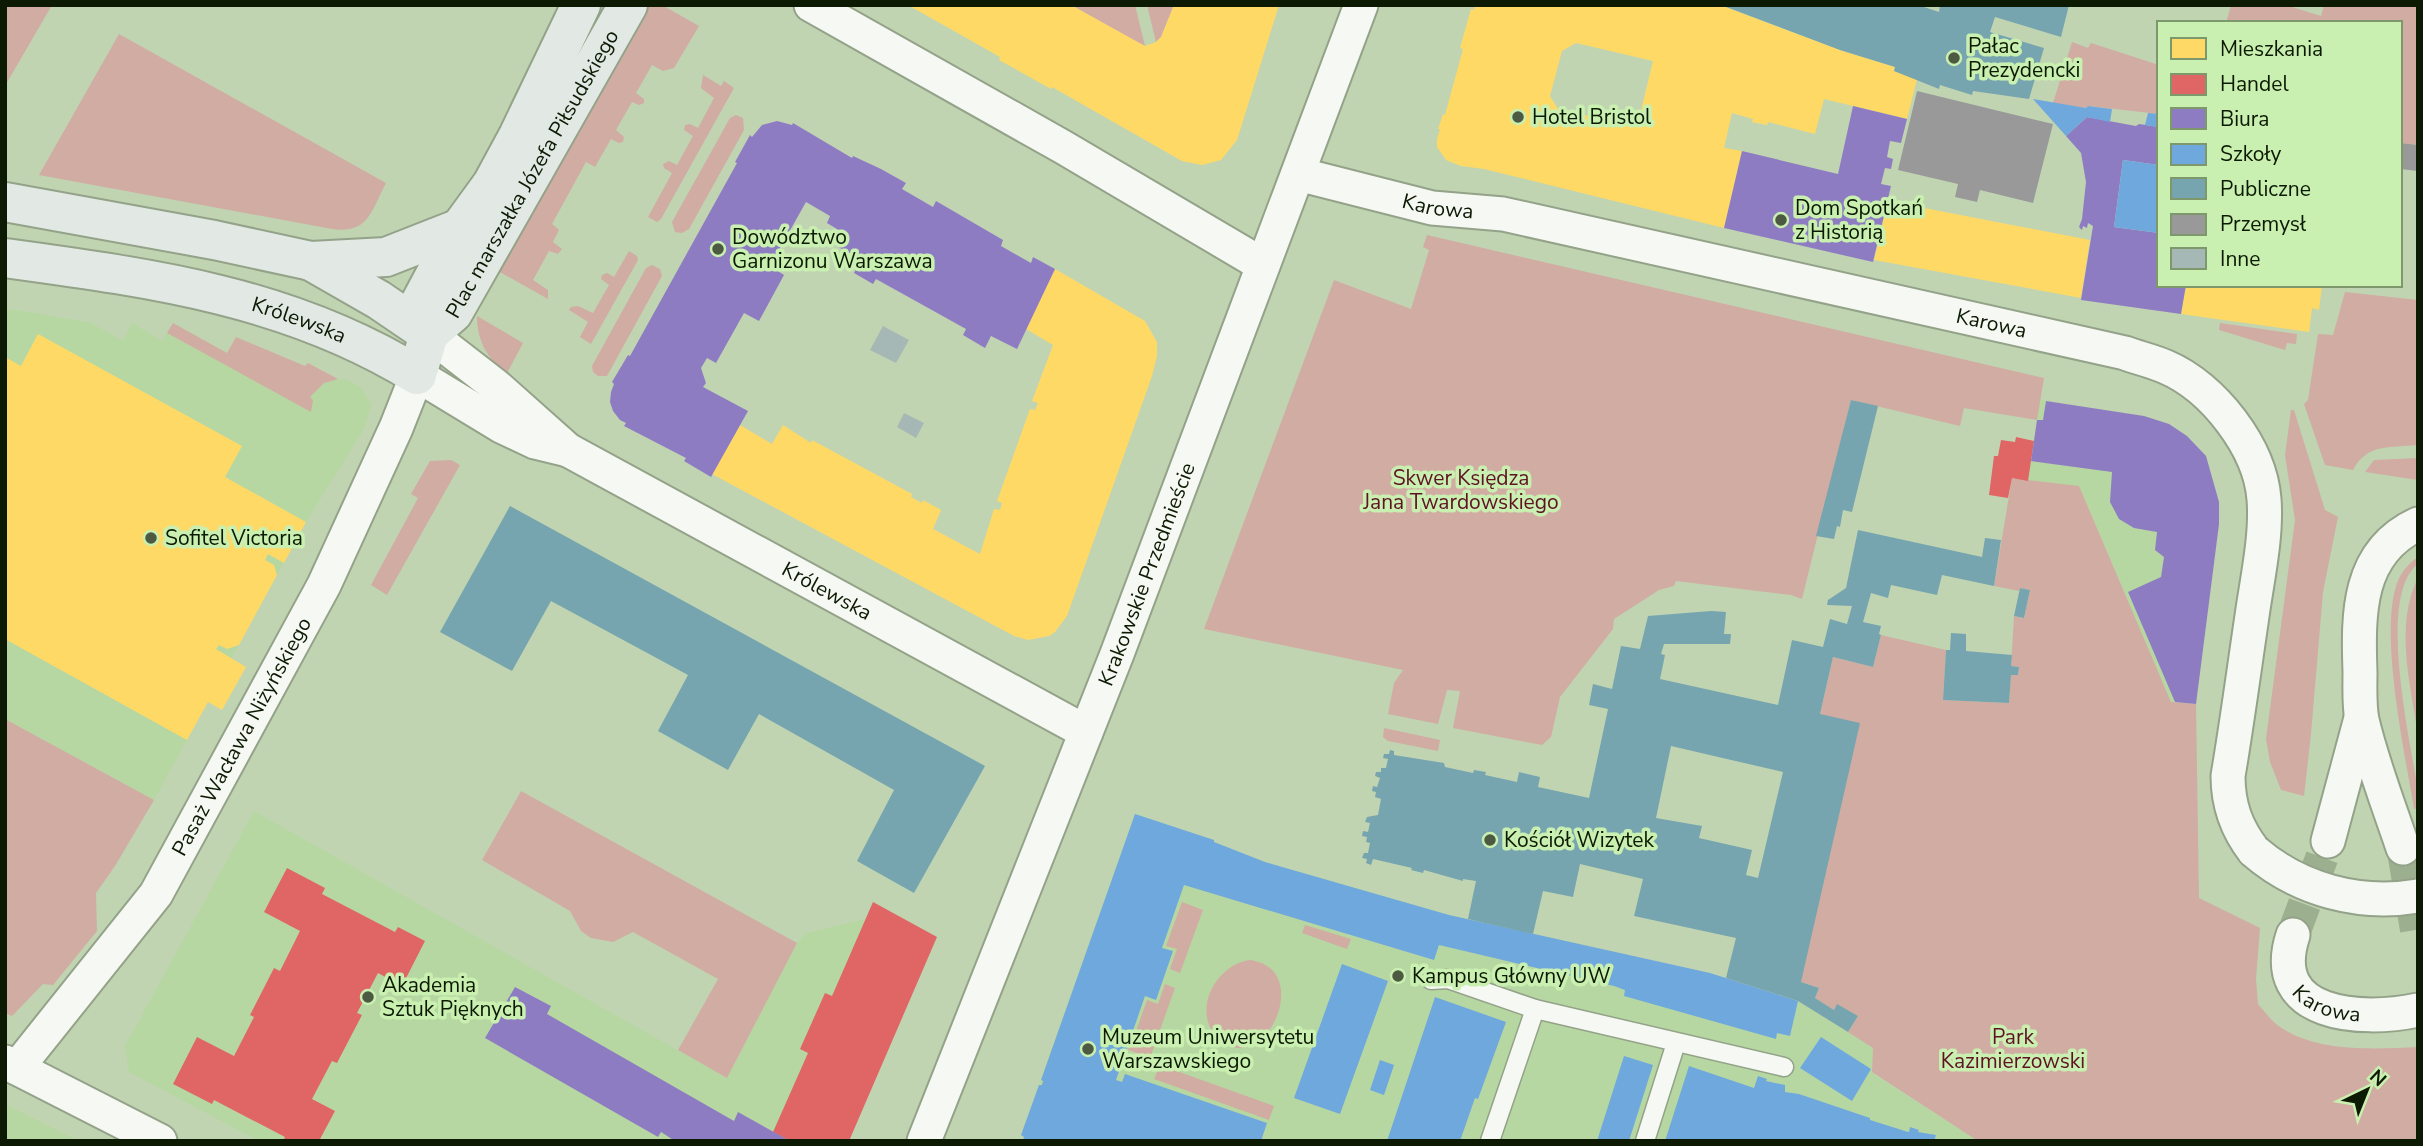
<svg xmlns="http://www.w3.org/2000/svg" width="2423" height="1146" font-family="'Nunito Sans',sans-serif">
<rect width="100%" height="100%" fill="#c0d4b2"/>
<g fill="#b7d7a2">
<polygon points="5,308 91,323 123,341 132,323 162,341 173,323 309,398 324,383 338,379 348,380 362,388 371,405 364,429 306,522 154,800 5,719"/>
<polygon points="2040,400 2144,416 2169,424 2187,436 2206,456 2219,502 2219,524 2196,704 2171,702 2079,486 2028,481"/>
<polygon points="254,811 727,1078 797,943 806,933 865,919 873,902 937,937 849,1141 259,1141 129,1072 125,1046"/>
<polygon points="1135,814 1214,840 1214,842 1265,862 1449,915 1620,953 1798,1001 1873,1048 1872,1073 1978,1141 1023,1141 1024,1137 1021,1135"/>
<polygon points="5,1104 79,1141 5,1141"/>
</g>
<g fill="#d1aca2">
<polygon points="5,5 52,5 5,86"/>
<polygon points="645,5 662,5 699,26 674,68 663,71 652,65 636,93 644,99 644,103 639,105 632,102 616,130 624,137 623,142 619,143 611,139 595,167 586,162 552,224 559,230 553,242 562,249 558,254 549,251 533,280 548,290 548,299 498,271"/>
<polygon points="1071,5 1135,5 1145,46 1140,44"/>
<polygon points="1147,5 1174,5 1161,37 1156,42"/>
<polygon points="2231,5 2286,5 2321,16 2324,5 2418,5 2418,145 2400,143 2400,23 2226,23"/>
<path d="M119 34 386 183C371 211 369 234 332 229L39 175Z"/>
<polygon points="2072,42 2088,48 2091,43 2159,65 2159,114 2088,106 2086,108 2053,103"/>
<polygon points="703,75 721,86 724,81 734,88 661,219 657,222 648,217 672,173 664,168 663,164 669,161 677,165 693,136 684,130 685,125 690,124 698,128 714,98 701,88"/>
<polygon points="736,115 743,118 744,130 689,229 682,233 675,232 672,222 730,118"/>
<polygon points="1427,235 2044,378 2037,420 1964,408 1960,426 1851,400 1802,599 1791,595 1676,581 1674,586 1659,590 1614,619 1613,629 1560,697 1551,737 1542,745 1453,728 1460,691 1447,690 1438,724 1388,714 1394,683 1403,670 1204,629 1334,280 1411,309 1429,250 1423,247"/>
<polygon points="629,251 637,256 638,260 591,344 580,337 588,322 569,310 571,307 578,306 593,313 609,285 601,279 602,275 607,273 614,277"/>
<polygon points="652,265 660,269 662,276 607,376 598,376 593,372 592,366 646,268"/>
<path d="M2345 292 2418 300V445C2391 448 2367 443 2353 470L2325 465 2304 404 2308 400 2318 334 2333 335Z"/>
<path d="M477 316 523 343 507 373C487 359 477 341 477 316Z"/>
<polygon points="173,323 227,353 236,337 305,366 308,363 338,379 324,383 310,397 313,400 311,412 167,333"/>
<polygon points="2220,323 2297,334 2296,344 2287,343 2285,350 2219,330"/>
<polygon points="2291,410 2294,410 2325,510 2338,517 2323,592 2311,734 2304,796 2281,790 2270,762 2266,739 2295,520 2285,455"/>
<polygon points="2418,458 2418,480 2365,472 2374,460"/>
<polygon points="451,460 460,465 387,595 371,585 418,498 411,494 430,461"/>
<path d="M2012 478 2079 486 2171 702 2196 704 2199 898 2260 928 2256 979 2258 1004C2264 1011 2269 1018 2276 1024 2313 1053 2374 1049 2418 1047V1141H1978L1872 1072 1873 1048 1848 1032 1858 1016 1837 1005 1834 1010 1815 998 1819 988 1801 982 1820 714 1833 657 1873 667 1881 635 1946 650 1943 700 2009 703 2011 675H2018L2019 667 2011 666 2014 616 2024 618 2030 590 2020 588 2019 591 1994 586Z"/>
<path d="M2418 557V564C2376 596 2411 743 2418 791V808L2414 809C2406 757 2374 616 2402 573 2406 567 2412 561 2418 557Z"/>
<path d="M2418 578V735C2411 686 2394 625 2418 578Z"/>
<polygon points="5,719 154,800 115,866 96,893 97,931 53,985 43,984 12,1016 5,1013"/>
<polygon points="1384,728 1440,740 1438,751 1388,741 1383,737"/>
<polygon points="521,791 797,943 727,1078 678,1050 718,979 633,932 613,942 591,938 581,931 570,911 482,860"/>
<polygon points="1182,902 1203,910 1180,973 1170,969 1177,949 1166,946"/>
<polygon points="1305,925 1351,939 1347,949 1302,933"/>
<path d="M1250 960C1317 969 1262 1084 1217 1037 1191 1010 1217 964 1250 960Z"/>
<polygon points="1165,984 1175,988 1150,1058 1126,1049 1130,1048 1147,1000 1158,1004"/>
<polygon points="1160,1065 1274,1106 1269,1120 1154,1079"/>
</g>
<g fill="#ffd966" fill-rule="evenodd">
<polygon points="908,5 1071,5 1145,46 1156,42 1161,37 1174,5 1279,5 1237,140 1221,160 1202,165 1182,161 1052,87 1051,89 999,60 1000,57"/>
<path d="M1475 5H1720L1840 50 1895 67 1894 71 1917 79 1907 119 1824 99 1815 134 1768 122 1767 125 1752 122 1753 119 1732 113 1724 148 1742 151 1724 228 1484 169 1461 166 1446 160 1437 147V139L1440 129H1438L1443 114 1445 115 1463 49 1460 48 1471 9 1474 10ZM1576 43 1653 61 1637 127 1558 109 1550 96 1562 51Z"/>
<polygon points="1888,201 2090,240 2081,298 1874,260"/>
<polygon points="1055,269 1145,321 1157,342 1157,356 1152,376 1067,616 1055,632 1049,636 1028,640 1014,636 712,474 740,425 772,444 783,425 811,443 812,440 912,494 911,497 922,503 923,500 941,510 933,529 980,554 994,509 1000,510 1002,503 997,501 1030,409 1035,410 1038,403 1032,401 1053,345 1026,329"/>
<polygon points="2186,285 2322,285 2319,310 2312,308 2309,332 2181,314"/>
<polygon points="38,334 242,446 225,477 306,522 284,563 268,554 265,560 274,565 277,575 239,645 227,649 219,645 216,649 246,667 222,710 208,702 187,740 5,639 5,357 21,366"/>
</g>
<g fill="#e06666">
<polygon points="2016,437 2034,441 2028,481 2012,478 2008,498 1989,495 1994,456 1998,456 2001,440 2015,442"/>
<polygon points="287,868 325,888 322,894 395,932 398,927 425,941 402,986 378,973 357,1013 362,1015 337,1063 332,1061 312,1099 335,1111 319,1141 283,1141 285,1137 214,1100 212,1104 173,1084 197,1037 234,1056 254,1017 250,1015 274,968 280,971 300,931 264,912"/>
<polygon points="873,902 937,937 849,1141 790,1141 773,1132 808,1053 800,1049 825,993 832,996"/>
</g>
<g fill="#8e7cc3">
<polygon points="1853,106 1907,119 1901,143 1890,141 1887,157 1893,159 1891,169 1885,168 1881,184 1891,186 1873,262 1724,228 1742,151 1838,174"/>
<polygon points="2087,117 2136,126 2139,124 2159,127 2159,165 2123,160 2114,227 2159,233 2159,285 2186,285 2181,314 2081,300 2093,226 2088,223 2087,228 2083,226 2082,230 2079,227 2082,219 2086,182 2081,153 2066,136"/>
<polygon points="777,121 792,125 793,123 852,158 853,156 881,169 906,183 902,189 933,207 936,201 1003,240 1001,246 1031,263 1033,257 1055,269 1017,349 991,336 985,348 963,335 966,329 876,279 873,284 854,273 861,260 835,245 842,232 827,223 830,216 806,202 770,266 784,275 759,321 744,313 716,363 707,358 701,368 706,383 703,387 748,411 711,477 684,461 686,458 624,426 626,423 620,420 613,411 610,402 611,392 614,384 612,382 628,355 630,356 737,163 735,162 750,135 752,137 762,125"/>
<polygon points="2046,401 2144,416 2169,424 2187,436 2206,456 2219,502 2219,524 2196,704 2175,702 2128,592 2161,577 2164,557 2155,550 2157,532 2134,528 2119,519 2110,502 2112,472 2031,461 2037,420 2043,420"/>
<polygon points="515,987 551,1006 547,1014 734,1121 738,1112 790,1141 675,1141 661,1132 658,1137 485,1038"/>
</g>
<g fill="#6fa8dc">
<polygon points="2033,99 2086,108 2088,106 2112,109 2110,122 2087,117 2066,136"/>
<polygon points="2148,113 2159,114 2159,127 2145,125"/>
<polygon points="2123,160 2159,165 2159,233 2114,227"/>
<polygon points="1135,814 1214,840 1214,842 1265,862 1449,915 1710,973 1798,1001 1790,1036 1777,1033 1776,1039 1624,996 1625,990 1614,986 1439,945 1434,960 1184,885 1162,948 1173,951 1156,1000 1145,996 1116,1080 1122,1082 1125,1074 1267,1123 1261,1141 1023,1141 1024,1137 1021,1135 1039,1085 1042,1085 1043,1081 1041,1080"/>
<polygon points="1342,964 1388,981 1340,1114 1294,1098"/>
<polygon points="1435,997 1506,1022 1478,1099 1475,1098 1460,1141 1387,1141"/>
<polygon points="1821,1037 1871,1069 1852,1101 1800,1068"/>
<polygon points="1624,1056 1653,1065 1629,1141 1597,1141"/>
<polygon points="1380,1060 1394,1065 1384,1095 1370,1090"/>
<polygon points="1689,1066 1754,1088 1758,1076 1767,1079 1766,1081 1785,1085 1785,1092 1799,1094 1870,1118 1870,1120 1905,1131 1909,1132 1910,1127 1919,1130 1918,1132 1936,1135 1934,1141 1665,1141"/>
</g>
<g fill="#76a5af" fill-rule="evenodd">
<polygon points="1721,5 1918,5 1939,12 1940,5 2069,5 2061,37 1995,17 1990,32 2044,48 2029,99 1973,91 1972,95 1940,85 1939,89 1894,71 1895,67 1840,50"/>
<polygon points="1851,400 1878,406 1852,512 1843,510 1840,527 1837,526 1834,539 1816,536"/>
<polygon points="510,506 985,766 914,893 857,861 894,790 759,714 728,770 658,731 688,675 551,601 512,671 440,632"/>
<path d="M1858 530 1982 557 1985 538 2001 540 1994 586 1942 575 1937 595 1891 585 1888 598 1871 593 1863 622 1881 626 1879 634 1881 635 1873 667 1833 657 1820 714 1860 723 1801 982 1819 988 1815 998 1834 1010 1837 1004 1858 1016 1848 1032 1798 1001 1726 978 1736 938 1634 916 1643 879 1580 864 1573 897 1543 891 1533 934 1468 919 1476 881 1463 879V881L1424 870 1423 873 1411 870 1412 868 1373 859 1371 865 1366 863 1367 859 1362 858 1364 853H1368L1370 843 1366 842 1367 837 1362 836 1363 831 1368 832 1370 823 1365 822 1367 817 1378 815 1381 799 1375 797 1376 792 1372 791 1373 786 1377 787 1380 778 1375 776 1376 772H1381V768H1386L1388 759 1383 758 1384 754H1389L1390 750 1394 751V755L1444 763 1445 767 1473 773 1474 770 1486 772 1485 775 1517 782 1519 772 1540 777 1538 787 1589 798 1608 709 1589 705 1593 684 1612 689 1621 646 1640 649 1648 616 1711 611 1726 612 1724 634H1731L1730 644H1664L1661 654 1665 655 1660 679 1778 705 1792 640 1823 647 1830 619 1847 624 1852 606 1827 605 1828 600 1846 588ZM1671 746 1783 772 1758 878 1746 875 1752 850 1699 838 1702 826 1656 818Z"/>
<polygon points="2020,588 2030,590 2024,618 2014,616"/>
<polygon points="1951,633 1966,634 1966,651 2012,655 2011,666 2019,667 2018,675 2011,675 2009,703 1943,700 1946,650 1950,650"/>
</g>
<g fill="#999">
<polygon points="1917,91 2053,124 2033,203 1980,190 1977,202 1955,197 1958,184 1898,170"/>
<polygon points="2400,143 2418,145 2418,171 2400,169"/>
</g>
<g fill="#a6b8b5">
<polygon points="883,326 909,340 896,363 870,350"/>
<polygon points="904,413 924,423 916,438 897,427"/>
</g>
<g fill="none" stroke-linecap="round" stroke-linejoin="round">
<g stroke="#9caf8f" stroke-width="33" stroke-dasharray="33 17" stroke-linecap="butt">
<polyline points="2403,848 2418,939"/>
<polyline points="2293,935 2328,841"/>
</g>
<g stroke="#93a288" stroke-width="21">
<g id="lane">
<polyline points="1431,980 1448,979 1535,1009 1784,1067"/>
<polyline points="1490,1141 1535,1009"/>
<polyline points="1645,1141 1676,1043"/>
</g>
</g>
<g stroke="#93a288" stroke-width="37">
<g id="street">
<polyline points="811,5 1063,147 1263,265"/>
<path id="s1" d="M1298 174 1432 208 1503 214 2125 353C2138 358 2153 361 2166 367 2213 387 2260 447 2264 499 2267 536 2257 580 2252 616 2244 670 2237 723 2228 776 2228 805 2236 828 2254 851"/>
<path id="s2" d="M429 334 496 386 568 450 1086 732"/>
<polyline points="2328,841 2361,718"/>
<path d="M2403 848C2389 806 2372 763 2362 720 2359 705 2360 688 2360 672 2358 614 2357 552 2418 524"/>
<path id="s3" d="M2293 935C2266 1017 2362 1022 2418 1010"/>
<polyline points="5,1062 160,1141"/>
<path id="s4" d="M17 1068 156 894 324 585 396 428 417 375 501 426 535 442 568 450"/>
<path id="s5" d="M924 1141 1117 654 1361 5"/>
</g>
</g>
<g stroke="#93a288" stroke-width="42">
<g id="secondary">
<polyline points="5,202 214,240 311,261 386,257 460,228"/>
<path id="s6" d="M5 258C151 278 289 296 417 375L429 334 420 303 460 228 492 184 518 136 581 5"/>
<polyline points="311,261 379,300 429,334"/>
<path id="s7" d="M429 334 453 313 628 5"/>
</g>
</g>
<use href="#lane" stroke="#f6f9f3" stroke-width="18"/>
<use href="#street" stroke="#f6f9f3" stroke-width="33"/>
<use href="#secondary" stroke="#e2e9e4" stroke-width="38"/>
<g stroke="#93a288" stroke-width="37" stroke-linecap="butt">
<path id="street-bridge" d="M2254 851C2299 890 2360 906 2418 896"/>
</g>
<use href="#street-bridge" stroke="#f6f9f3" stroke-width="33"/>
</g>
<g fill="#4b5a40" stroke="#c9efb1" stroke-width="2.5">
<circle cx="1954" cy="58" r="7"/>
<circle cx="1518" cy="117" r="7"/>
<circle cx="1781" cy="220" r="7"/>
<circle cx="718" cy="249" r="7"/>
<circle cx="151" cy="538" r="7"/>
<circle cx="1490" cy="840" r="7"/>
<circle cx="1398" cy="976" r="7"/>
<circle cx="368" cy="997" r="7"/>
<circle cx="1088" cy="1049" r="7"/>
</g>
<g text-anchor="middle" stroke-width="7" stroke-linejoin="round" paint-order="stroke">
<g font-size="21" fill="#0c1903" stroke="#c9efb1" text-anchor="start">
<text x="1968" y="53">Pałac<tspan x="1968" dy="24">Prezydencki</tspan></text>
<text x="1532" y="124">Hotel Bristol</text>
<text x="1795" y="215">Dom Spotkań<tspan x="1795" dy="24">z Historią</tspan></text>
<text x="732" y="244">Dowództwo<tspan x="732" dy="24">Garnizonu Warszawa</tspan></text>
<text x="165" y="545">Sofitel Victoria</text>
<text x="1504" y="847">Kościół Wizytek</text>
<text x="1412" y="983">Kampus Główny UW</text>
<text x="382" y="992">Akademia<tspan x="382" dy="24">Sztuk Pięknych</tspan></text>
<text x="1102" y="1044">Muzeum Uniwersytetu<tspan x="1102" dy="24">Warszawskiego</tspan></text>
</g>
<g font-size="21" fill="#0c1903" stroke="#c9efb1">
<text dy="7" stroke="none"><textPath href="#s7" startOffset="192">Plac marszałka Józefa Piłsudskiego</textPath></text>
<text dy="7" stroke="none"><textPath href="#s1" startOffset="144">Karowa</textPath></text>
<text dy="7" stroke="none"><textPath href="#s6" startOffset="301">Królewska</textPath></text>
<text dy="7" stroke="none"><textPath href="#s1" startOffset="710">Karowa</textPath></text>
<text dy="7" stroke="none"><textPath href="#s5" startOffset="609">Krakowskie Przedmieście</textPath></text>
<text dy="7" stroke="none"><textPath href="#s2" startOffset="476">Królewska</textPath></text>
<text dy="7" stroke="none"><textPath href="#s4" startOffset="402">Pasaż Wacława Niżyńskiego</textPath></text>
<text dy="7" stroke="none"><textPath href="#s3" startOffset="91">Karowa</textPath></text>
</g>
<g font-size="21" fill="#5e1223" stroke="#c9efb1">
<text x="1461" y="485">Skwer Księdza<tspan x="1461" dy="24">Jana Twardowskiego</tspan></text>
<text x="2013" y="1044">Park<tspan x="2013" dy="24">Kazimierzowski</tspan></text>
</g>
</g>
<rect width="2423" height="1146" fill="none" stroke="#0c1903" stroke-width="14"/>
<rect x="2157" y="21" width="245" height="266" fill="#c9efb1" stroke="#7d996b" stroke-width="2"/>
<rect x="2171" y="38" width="35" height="21" fill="#ffd966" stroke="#7d996b" stroke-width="2"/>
<text x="2220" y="56" font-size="21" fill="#0c1903">Mieszkania</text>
<rect x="2171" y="74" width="35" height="21" fill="#e06666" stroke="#7d996b" stroke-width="2"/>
<text x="2220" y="91" font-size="21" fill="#0c1903">Handel</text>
<rect x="2171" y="108" width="35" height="21" fill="#8e7cc3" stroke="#7d996b" stroke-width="2"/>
<text x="2220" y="126" font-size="21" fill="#0c1903">Biura</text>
<rect x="2171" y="144" width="35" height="21" fill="#6fa8dc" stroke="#7d996b" stroke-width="2"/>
<text x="2220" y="161" font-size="21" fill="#0c1903">Szkoły</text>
<rect x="2171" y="178" width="35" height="21" fill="#76a5af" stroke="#7d996b" stroke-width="2"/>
<text x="2220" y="196" font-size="21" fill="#0c1903">Publiczne</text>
<rect x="2171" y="214" width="35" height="21" fill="#999999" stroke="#7d996b" stroke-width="2"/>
<text x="2220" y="231" font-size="21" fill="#0c1903">Przemysł</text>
<rect x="2171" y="248" width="35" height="21" fill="#a6b8b5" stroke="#7d996b" stroke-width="2"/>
<text x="2220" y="266" font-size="21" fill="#0c1903">Inne</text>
<g transform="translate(2367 1090) rotate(43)" stroke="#c9efb1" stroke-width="5" paint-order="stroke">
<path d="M0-5L12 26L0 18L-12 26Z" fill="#0c1903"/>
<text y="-10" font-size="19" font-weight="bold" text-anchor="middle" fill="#0c1903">N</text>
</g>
</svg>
